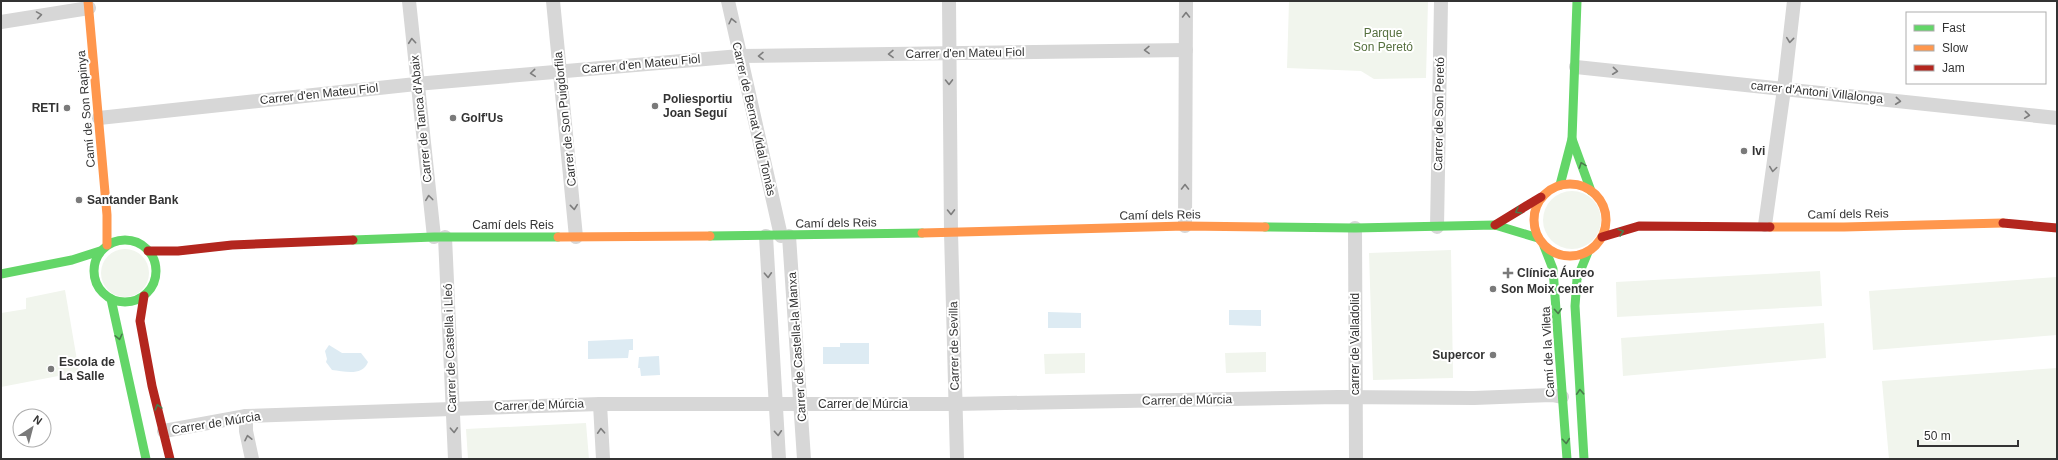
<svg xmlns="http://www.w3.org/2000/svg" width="2058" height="460" font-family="Arial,sans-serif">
<rect width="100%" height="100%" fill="#fff"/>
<g fill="#f1f5ed">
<polygon points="1289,1 1428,1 1426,78 1374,79 1361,71 1287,68"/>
<circle cx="1572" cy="220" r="29"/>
<circle cx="125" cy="273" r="24"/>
<polygon points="1451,250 1453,378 1373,380 1369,253"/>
<polygon points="1820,271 1822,306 1617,317 1616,282"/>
<polygon points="2057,277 2057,335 1873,350 1869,291"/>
<polygon points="65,290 79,372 1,387 1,313 26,309 26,298"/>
<polygon points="1824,323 1826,358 1623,376 1621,338"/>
<polygon points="1266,352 1266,372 1226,373 1225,353"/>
<polygon points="1085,353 1085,373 1045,374 1044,354"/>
<polygon points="2057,368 2057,459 1889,459 1882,381"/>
<polygon points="586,423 589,459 468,459 466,429"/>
</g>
<g fill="#ddebf3">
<polygon points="1229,310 1261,310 1261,326 1229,325"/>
<polygon points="1048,312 1081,313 1081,328 1048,328"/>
<polygon points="633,339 633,350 629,350 628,358 588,359 588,341"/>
<polygon points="840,343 869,343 869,364 823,364 823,347 840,347"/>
<path d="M329 345 342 353H361L368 362C362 377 344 371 332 370L326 362 327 359 325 351Z"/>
<polygon points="659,356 660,375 641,376 640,368 638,368 639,357"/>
</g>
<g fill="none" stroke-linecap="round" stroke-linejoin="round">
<g stroke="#d7d7d7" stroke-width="14">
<polyline points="409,1 434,237"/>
<polyline points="553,1 576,237"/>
<polyline points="728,1 781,236"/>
<polyline points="949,1 951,232 957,459"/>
<polyline points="1,22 89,8"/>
<polyline points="1576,67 2057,118"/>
<polyline points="99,118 416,84 740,56 1186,50"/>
<polyline points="1765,225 1784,89 1794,1"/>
<polyline points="1185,226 1186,1"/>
<polyline points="1437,227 1441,1"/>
<polyline points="1355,228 1356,459"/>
<polyline points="766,236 779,459"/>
<polyline points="789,236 804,459"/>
<polyline points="445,237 455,459"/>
<polyline points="600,404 603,459"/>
<polyline points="246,416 246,431 252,459"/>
<polyline points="164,431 246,416 600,404 955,404 1338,397 1474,398 1552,395 1562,397"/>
</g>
<g stroke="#63d668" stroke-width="9">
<polyline points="1572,139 1591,191"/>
<polyline points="1560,185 1572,139 1577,1"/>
<polyline points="1265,227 1355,228 1495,225 1538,238"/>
<polyline points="710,236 922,233"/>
<circle cx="125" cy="271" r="31"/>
<polyline points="353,240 434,237 558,237"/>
<polyline points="1544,246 1553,269 1567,459"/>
<polyline points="1,274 72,260 100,251"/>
<polyline points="111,299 146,459"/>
<polyline points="1584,459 1575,306 1577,279 1588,252"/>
</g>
<g stroke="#ff974d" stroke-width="9">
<polyline points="88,1 107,215 107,245"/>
<circle cx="1570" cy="220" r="36"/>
<polyline points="1770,227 1844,227 2003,223"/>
<polyline points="922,233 1185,226 1265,227"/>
<polyline points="558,237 710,236"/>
</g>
<g stroke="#b3261e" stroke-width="9">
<polyline points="2003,223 2057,228"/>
<polyline points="1495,225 1541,197"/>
<polyline points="1602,237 1639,226 1770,227"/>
<polyline points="148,251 178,251 232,245 353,240"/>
<polyline points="144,296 140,321 152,386 170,459"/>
</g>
</g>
<defs><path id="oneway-chevron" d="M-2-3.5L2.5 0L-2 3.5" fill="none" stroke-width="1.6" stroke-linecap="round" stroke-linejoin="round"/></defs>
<g stroke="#7d7d7d">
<use href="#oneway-chevron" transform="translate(39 15) rotate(-9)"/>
<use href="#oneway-chevron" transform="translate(1186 15) rotate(-90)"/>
<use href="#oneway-chevron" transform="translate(732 21) rotate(-103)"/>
<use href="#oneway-chevron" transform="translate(1790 40) rotate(96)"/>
<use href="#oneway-chevron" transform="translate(412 41) rotate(-95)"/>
<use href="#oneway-chevron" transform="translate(1147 50) rotate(179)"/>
<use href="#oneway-chevron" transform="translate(891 54) rotate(179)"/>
<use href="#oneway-chevron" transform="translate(761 56) rotate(179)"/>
<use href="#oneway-chevron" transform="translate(1615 71) rotate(6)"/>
<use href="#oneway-chevron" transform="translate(533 73) rotate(175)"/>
<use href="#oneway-chevron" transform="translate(949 82) rotate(89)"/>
<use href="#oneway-chevron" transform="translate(1898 101) rotate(6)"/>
<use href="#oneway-chevron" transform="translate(2027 115) rotate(6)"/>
<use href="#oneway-chevron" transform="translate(1773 169) rotate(98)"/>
<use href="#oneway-chevron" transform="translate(1185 187) rotate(-90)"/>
<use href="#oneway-chevron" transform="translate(429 198) rotate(-97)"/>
<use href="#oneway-chevron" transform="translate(574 207) rotate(84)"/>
<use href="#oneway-chevron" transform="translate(951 212) rotate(89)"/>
<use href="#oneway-chevron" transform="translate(768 275) rotate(87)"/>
<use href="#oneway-chevron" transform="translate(454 430) rotate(87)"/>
<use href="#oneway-chevron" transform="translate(601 431) rotate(-93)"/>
<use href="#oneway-chevron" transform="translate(778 433) rotate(86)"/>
<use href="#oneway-chevron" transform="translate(248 438) rotate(-102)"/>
</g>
<g stroke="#497c4b">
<use href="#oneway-chevron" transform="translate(1582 165) rotate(-110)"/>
<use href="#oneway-chevron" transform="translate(1518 211) rotate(149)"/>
<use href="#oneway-chevron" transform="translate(1621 232) rotate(-17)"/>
<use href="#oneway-chevron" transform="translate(1558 311) rotate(86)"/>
<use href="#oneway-chevron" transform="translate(119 337) rotate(77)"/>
<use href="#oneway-chevron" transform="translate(1580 392) rotate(-93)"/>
<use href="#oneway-chevron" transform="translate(158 407) rotate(-105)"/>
<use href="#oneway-chevron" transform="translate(1566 441) rotate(85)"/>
</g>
<g fill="#7a7a7a" stroke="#fff" stroke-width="1.5">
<circle cx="655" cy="106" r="4"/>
<circle cx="67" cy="108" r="4"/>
<circle cx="453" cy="118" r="4"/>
<circle cx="1744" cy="151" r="4"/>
<circle cx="79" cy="200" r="4"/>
<path d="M1506 267h4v4h4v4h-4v4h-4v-4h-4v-4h4z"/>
<circle cx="1493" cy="289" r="4"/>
<circle cx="1493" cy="355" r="4"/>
<circle cx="51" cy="369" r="4"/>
</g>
<g text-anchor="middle" stroke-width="4" stroke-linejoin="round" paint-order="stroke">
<g font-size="12" fill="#56703f" stroke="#fff">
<text x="1383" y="37">Parque<tspan x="1383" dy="14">Son Peretó</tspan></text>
</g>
<g font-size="12" fill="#333" stroke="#fff">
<text transform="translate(965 53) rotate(-1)" y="4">Carrer d'en Mateu Fiol</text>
<text transform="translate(641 64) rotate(-5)" y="4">Carrer d'en Mateu Fiol</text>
<text transform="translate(1817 92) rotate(6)" y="4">carrer d'Antoni Villalonga</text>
<text transform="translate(319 94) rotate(-6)" y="4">Carrer d'en Mateu Fiol</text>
<text transform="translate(86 109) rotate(-95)" y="4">Camí de Son Rapinya</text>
<text transform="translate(1439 114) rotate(-89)" y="4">Carrer de Son Peretó</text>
<text transform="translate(421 119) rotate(-96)" y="4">Carrer de Tanca d'Abaix</text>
<text transform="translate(565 119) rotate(-96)" y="4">Carrer de Son Puigdorfila</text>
<text transform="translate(754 119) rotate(77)" y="4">Carrer de Bernat Vidal Tomàs</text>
<text transform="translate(1848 214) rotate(-1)" y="4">Camí dels Reis</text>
<text transform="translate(1160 215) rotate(-1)" y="4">Camí dels Reis</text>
<text transform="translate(836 223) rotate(-1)" y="4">Camí dels Reis</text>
<text x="513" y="229">Camí dels Reis</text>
<text transform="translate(1355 344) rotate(-90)" y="4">carrer de Valladolid</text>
<text transform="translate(954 346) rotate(-91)" y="4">Carrer de Sevilla</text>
<text transform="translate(797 347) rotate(-94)" y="4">Carrer de Castella-la Manxa</text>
<text transform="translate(450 348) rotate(-92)" y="4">Carrer de Castella i Lleó</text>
<text transform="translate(1548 352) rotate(-93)" y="4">Camí de la Vileta</text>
<text transform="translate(1187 400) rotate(-1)" y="4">Carrer de Múrcia</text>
<text x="863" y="408">Carrer de Múrcia</text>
<text transform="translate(539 405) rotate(-2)" y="4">Carrer de Múrcia</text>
<text transform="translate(216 423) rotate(-9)" y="4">Carrer de Múrcia</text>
</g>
<g font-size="12" font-weight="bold" fill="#333" stroke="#fff" text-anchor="start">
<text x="663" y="103">Poliesportiu<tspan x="663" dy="14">Joan Seguí</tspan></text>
<text x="59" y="112" text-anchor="end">RETI</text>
<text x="461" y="122">Golf'Us</text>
<text x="1752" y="155">Ivi</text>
<text x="87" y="204">Santander Bank</text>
<text x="1517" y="277">Clínica Áureo</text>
<text x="1501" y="293">Son Moix center</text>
<text x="1485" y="359" text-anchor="end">Supercor</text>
<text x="59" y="366">Escola de<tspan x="59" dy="14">La Salle</tspan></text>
</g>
</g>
<rect width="2058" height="460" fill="none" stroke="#333333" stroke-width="4"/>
<rect x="1906" y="12" width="140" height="72" fill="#ffffff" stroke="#adadad"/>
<rect x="1914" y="25" width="20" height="6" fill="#63d668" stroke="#adadad"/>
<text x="1942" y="32" font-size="12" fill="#333333">Fast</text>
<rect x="1914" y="45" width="20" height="6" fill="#ff974d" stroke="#adadad"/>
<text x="1942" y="52" font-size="12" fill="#333333">Slow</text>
<rect x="1914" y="65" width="20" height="6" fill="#b3261e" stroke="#adadad"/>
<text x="1942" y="72" font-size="12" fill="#333333">Jam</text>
<g transform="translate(32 428) rotate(36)"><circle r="19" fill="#ffffff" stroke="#adadad"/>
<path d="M0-3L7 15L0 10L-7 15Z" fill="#7a7a7a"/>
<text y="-6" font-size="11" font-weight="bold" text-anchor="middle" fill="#333333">N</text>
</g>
<path d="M1918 440v6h100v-6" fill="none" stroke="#333333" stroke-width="2"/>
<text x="1924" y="440" font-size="12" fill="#333333" stroke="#ffffff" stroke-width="3" paint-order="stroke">50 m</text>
</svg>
